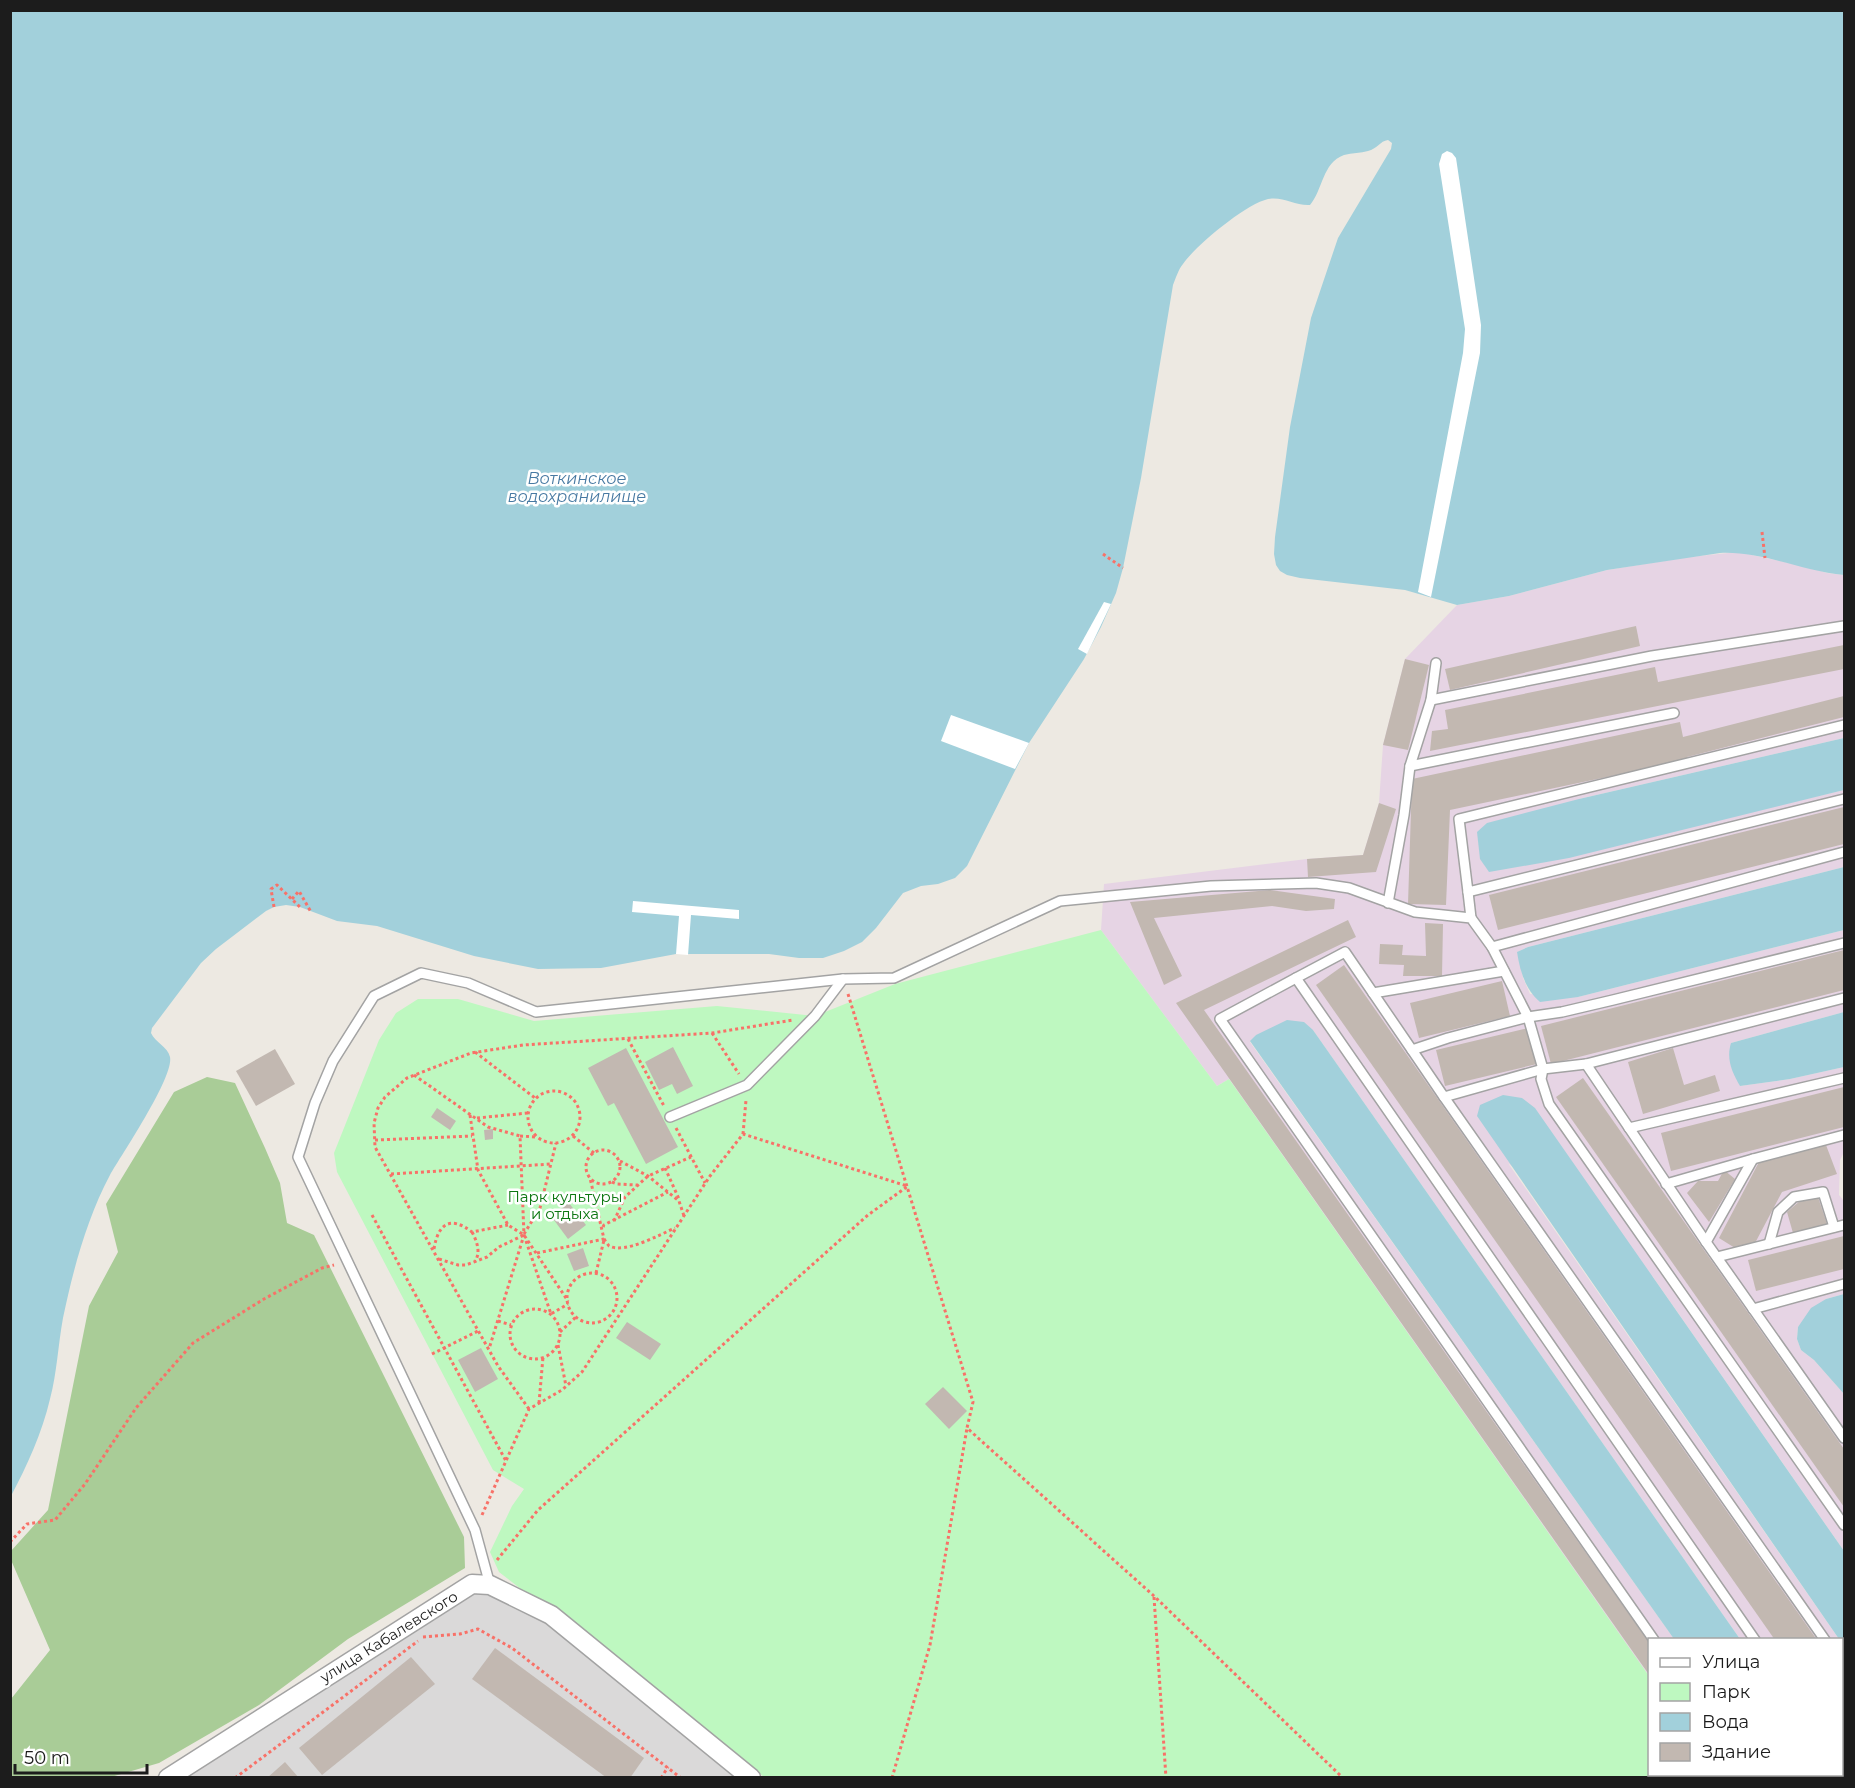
<svg xmlns="http://www.w3.org/2000/svg" width="1855" height="1788" font-family="Montserrat,sans-serif">
<rect width="100%" height="100%" fill="#ede9e2"/>
<polygon fill="#dad9d9" points="472,1584 551,1615 751,1778 168,1778"/>
<polygon fill="#e6d4e4" points="1738,552 1808,567 1827,573 1844,575 1844,738 1579,799 1814,797 1844,790 1844,867 1528,947 1518,952 1523,978 1530,994 1578,997 1844,930 1844,1012 1731,1043 1740,1086 1790,1079 1844,1067 1844,1152 1840,1160 1839,1195 1844,1201 1844,1294 1826,1299 1798,1327 1797,1339 1801,1350 1814,1360 1844,1394 1844,1551 1653,1277 1508,1163 1839,1639 1740,1639 1313,1030 1256,1035 1250,1042 1674,1639 1650,1640 1649,1676 1229,1079 1217,1086 1101,930 1104,884 1307,859 1363,855 1379,803 1383,745 1405,659 1457,605 1509,596 1607,570 1689,557"/>
<polygon fill="#a9cc97" points="207,1077 235,1083 265,1148 280,1183 287,1223 314,1235 464,1537 465,1568 348,1639 259,1705 159,1763 111,1777 11,1777 11,1699 50,1650 11,1560 11,1551 48,1510 89,1306 118,1252 106,1204 174,1092"/>
<polygon fill="#bef8c0" points="1101,930 1217,1086 1229,1079 1649,1676 1650,1774 1719,1774 1721,1777 764,1777 499,1572 490,1552 512,1506 524,1489 493,1470 337,1172 334,1153 379,1040 396,1013 418,999 458,999 534,1021 717,1006 815,1016 895,984"/>
<g fill="#a2d0db">
<path d="M11 11H1844V575C1803 571 1762 551 1720 553L1607 570 1509 596 1457 605 1405 590 1300 578 1287 575 1280 571 1276 565 1274 554 1275 537 1290 427 1311 318 1338 238 1391 149 1392 143 1388 140C1380 141 1377 149 1368 151 1361 153 1352 153 1344 155 1322 163 1323 190 1310 205 1295 206 1283 196 1268 199 1246 204 1196 245 1183 264 1178 270 1176 278 1173 285L1141 478 1123 568 1116 593 1101 627 1084 659 1029 743 967 866 955 878 938 884 921 886 903 893 876 928 862 942 844 951 823 958H799L769 954H676L601 968 538 969 474 956 377 926 337 921 300 907 286 905 274 907 266 911 216 949 201 963 152 1028 151 1033C155 1042 168 1047 170 1057 174 1077 122 1154 110 1175 87 1218 73 1270 63 1318 58 1345 57 1373 50 1399 42 1433 27 1466 11 1496Z"/>
<polygon points="1844,738 1844,790 1569,858 1489,872 1480,859 1477,832 1487,823 1579,799"/>
<path d="M1844 867V930L1578 997 1540 1002C1525 989 1520 971 1517 952L1528 947Z"/>
<path d="M1844 1012V1067L1790 1079 1740 1086C1732 1072 1726 1059 1731 1043Z"/>
<polygon points="1287,1020 1304,1022 1313,1030 1740,1639 1674,1639 1250,1041 1256,1035"/>
<polygon points="1503,1095 1522,1098 1535,1108 1844,1551 1844,1647 1842,1644 1842,1640 1839,1639 1477,1116 1480,1105"/>
<polygon points="1844,1294 1844,1394 1814,1360 1801,1350 1797,1339 1798,1327 1811,1308 1826,1299"/>
<polygon points="1842,1764 1844,1764 1844,1777 1778,1778 1776,1775 1842,1774"/>
</g>
<g fill="#fff">
<polygon points="1447,151 1452,153 1456,158 1481,325 1480,353 1431,597 1418,592 1463,353 1465,329 1439,164 1442,154"/>
<polygon points="1104,602 1111,604 1087,654 1078,649"/>
<polygon points="951,715 1029,743 1015,769 941,741"/>
<polygon points="633,901 739,910 739,919 691,915 688,955 676,954 679,916 632,912"/>
</g>
<g fill="#c2b8b1">
<polygon points="1636,626 1640,646 1450,690 1445,669"/>
<polygon points="1844,645 1844,669 1430,751 1432,731 1448,729 1445,710 1655,667 1658,682"/>
<polygon points="1405,659 1429,665 1408,750 1383,745"/>
<polygon points="1844,696 1844,717 1687,757 1687,760 1450,810 1446,905 1408,904 1412,779 1680,722 1683,737"/>
<polygon points="1379,803 1396,809 1376,872 1308,877 1307,859 1363,855"/>
<polygon points="1844,807 1844,844 1498,930 1489,895"/>
<polygon points="1270,890 1335,899 1334,909 1306,911 1272,906 1154,918 1182,976 1164,985 1130,902"/>
<polygon points="1348,920 1356,937 1204,1010 1650,1644 1650,1676 1176,1003"/>
<polygon points="1425,923 1443,924 1442,976 1403,976 1404,965 1379,964 1380,944 1403,945 1402,955 1426,956"/>
<polygon points="1844,950 1844,990 1551,1064 1541,1026"/>
<polygon points="1344,965 1817,1640 1775,1640 1316,985"/>
<polygon points="1502,981 1510,1016 1419,1038 1410,1003"/>
<polygon points="1528,1028 1537,1064 1445,1086 1436,1050"/>
<polygon points="673,1047 693,1086 677,1094 672,1084 659,1090 645,1062"/>
<polygon points="626,1048 678,1147 646,1164 614,1103 608,1106 588,1068"/>
<polygon points="1673,1048 1684,1085 1715,1075 1720,1091 1643,1114 1628,1062"/>
<polygon points="275,1049 295,1084 256,1106 236,1071"/>
<polygon points="1583,1078 1844,1449 1844,1507 1556,1097"/>
<polygon points="1844,1087 1844,1127 1671,1171 1661,1133"/>
<polygon points="437,1108 456,1121 450,1130 431,1117"/>
<polygon points="493,1129 493,1139 485,1140 484,1130"/>
<polygon points="1826,1145 1837,1174 1782,1192 1754,1245 1735,1248 1719,1238 1759,1162"/>
<polygon points="1724,1170 1735,1179 1709,1222 1687,1193 1698,1181 1718,1181"/>
<polygon points="1818,1197 1827,1224 1793,1233 1787,1212 1800,1201"/>
<polygon points="569,1203 586,1225 568,1239 551,1216"/>
<polygon points="1844,1236 1844,1269 1756,1291 1748,1260"/>
<polygon points="583,1248 589,1266 574,1271 567,1254"/>
<polygon points="627,1322 661,1344 650,1360 616,1338"/>
<polygon points="481,1348 498,1379 475,1392 458,1360"/>
<polygon points="943,1387 967,1411 949,1429 925,1404"/>
<polygon points="495,1648 644,1758 630,1778 607,1778 472,1679"/>
<polygon points="411,1657 435,1684 322,1775 299,1748"/>
<polygon points="1842,1675 1844,1679 1844,1716 1842,1718"/>
<polygon points="285,1762 299,1778 267,1778"/>
<polygon points="1719,1774 1743,1774 1746,1778 1721,1778"/>
</g>
<g fill="none" stroke-linecap="round" stroke-linejoin="round">
<g stroke="#a3a3a3" stroke-width="12">
<g id="lane">
<polyline points="1431,700 1652,656 1844,626"/>
<polyline points="1844,725 1459,819 1468,892 1844,799"/>
<polyline points="1410,766 1674,713"/>
<polyline points="1468,892 1471,918"/>
<polyline points="1388,903 1404,815 1410,766 1431,700 1436,663"/>
<polyline points="1492,947 1844,852"/>
<polyline points="1296,978 1220,1019 1654,1640"/>
<polyline points="1373,993 1504,971"/>
<polyline points="1844,998 1586,1064 1706,1242 1844,1438"/>
<polyline points="1412,1050 1345,952 1296,978 1755,1640"/>
<polyline points="1586,1064 1543,1069 1444,1097 1412,1050 1448,1038 1528,1017 1562,1012 1613,1000 1844,943"/>
<polyline points="1444,1097 1825,1640"/>
<polyline points="670,1117 747,1085 815,1016 843,979"/>
<polyline points="1629,1128 1844,1078"/>
<polyline points="1666,1184 1753,1159 1844,1135"/>
<polyline points="1706,1242 1753,1159"/>
<polyline points="1769,1244 1778,1212 1794,1197 1823,1192 1834,1227"/>
<polyline points="1717,1257 1844,1225"/>
<polyline points="1753,1309 1844,1284"/>
<polyline points="490,1585 475,1530 298,1157 315,1103 333,1061 374,996 421,973 468,983 536,1012 843,979 894,978 1060,901 1211,886 1316,883 1349,888 1415,912 1471,918 1492,947 1528,1017 1543,1069 1541,1079 1549,1104 1844,1525"/>
<polyline points="1842,1663 1844,1667"/>
<polyline points="1842,1741 1844,1742"/>
<polyline points="1752,1774 1755,1778"/>
</g>
</g>
<g stroke="#a3a3a3" stroke-width="21">
<polyline id="street" points="168,1778 472,1584 490,1585 551,1615 751,1778"/>
</g>
<g stroke="#f87168" stroke-width="3" stroke-dasharray="3 3" stroke-linecap="butt">
<polyline points="1762,532 1765,558"/>
<polyline points="1103,554 1123,568"/>
<polyline points="292,899 299,891 311,912"/>
<polyline points="274,907 271,889 277,885 300,907"/>
<polyline points="848,994 973,1402 967,1428 1154,1596 1343,1778"/>
<polyline points="712,1033 739,1074"/>
<polyline points="628,1039 664,1106"/>
<polyline points="475,1052 535,1098"/>
<polyline points="414,1075 488,1127 520,1136 524,1235 489,1349"/>
<circle cx="554" cy="1117" r="26"/>
<polyline points="470,1115 478,1170 508,1225 524,1235 568,1301"/>
<polyline points="477,1118 528,1113"/>
<polyline points="676,1128 705,1183"/>
<polyline points="743,1134 746,1100"/>
<polyline points="520,1136 536,1137"/>
<polyline points="573,1136 594,1153"/>
<polyline points="375,1140 472,1136"/>
<circle cx="603" cy="1167" r="17"/>
<polyline points="620,1161 648,1176 679,1201 684,1216"/>
<polyline points="665,1168 679,1199"/>
<polyline points="391,1174 551,1164"/>
<polyline points="612,1182 617,1184 637,1185"/>
<polyline points="372,1215 506,1461"/>
<polyline points="614,1221 625,1197 648,1176 691,1157"/>
<polyline points="603,1227 604,1225 668,1192"/>
<path d="M472 1232C477 1241 481 1253 475 1261"/>
<polyline points="524,1234 540,1208 556,1143"/>
<path d="M604 1239 609 1246C625 1254 659 1235 675 1228"/>
<polyline points="526,1241 551,1314 568,1304"/>
<path d="M434 1249C438 1224 450 1215 472 1232L508 1225"/>
<polyline points="537,1253 604,1239 590,1178"/>
<polyline points="439,1259 458,1265 466,1265 487,1257 499,1247 524,1235"/>
<polyline points="596,1273 604,1240"/>
<circle cx="592" cy="1298" r="25"/>
<circle cx="535" cy="1334" r="25"/>
<polyline points="498,1321 511,1325"/>
<polyline points="560,1332 576,1317"/>
<polyline points="558,1345 566,1386"/>
<polyline points="432,1354 478,1331"/>
<polyline points="539,1403 543,1357"/>
<polyline points="529,1409 498,1366 375,1147 374,1123 378,1108 385,1097 407,1078 471,1053 523,1045 712,1033 793,1020"/>
<polyline points="482,1515 529,1409 562,1390 582,1372 710,1176 743,1134 907,1186"/>
<polyline points="10,1542 27,1524 55,1520 85,1484 136,1408 193,1343 264,1299 322,1268 334,1265"/>
<polyline points="497,1560 538,1510 868,1215 908,1186"/>
<polyline points="1154,1597 1166,1778"/>
<polyline points="423,1637 460,1634 478,1629 512,1648 681,1778"/>
<polyline points="235,1778 418,1641"/>
<polyline points="661,1778 668,1767"/>
<polyline points="892,1778 930,1645 967,1428"/>
</g>
<use href="#lane" stroke="#fff" stroke-width="9"/>
<use href="#street" stroke="#fff" stroke-width="18"/>
</g>
<g text-anchor="middle" stroke-width="5" stroke-linejoin="round" paint-order="stroke">
<g font-size="15" fill="#0c7711" stroke="#fff">
<text x="565" y="1202">Парк культуры<tspan x="565" dy="17">и отдыха</tspan></text>
</g>
<g font-size="15" fill="#1c1c1c" stroke="#fff">
<text transform="translate(389 1637) rotate(-32)" y="5">улица Кабалевского</text>
</g>
<g font-size="16" font-style="italic" fill="#4779a2" stroke="#fff">
<text x="577" y="484">Воткинское<tspan x="577" dy="18">водохранилище</tspan></text>
</g>
</g>
<rect width="1855" height="1788" fill="none" stroke="#1c1c1c" stroke-width="24"/>
<rect x="1648" y="1638" width="195" height="138" fill="#ffffff" stroke="#a4a4a4" stroke-width="1.5"/>
<rect x="1660" y="1658" width="30" height="9" fill="#ffffff" stroke="#a4a4a4" stroke-width="1.5"/>
<text x="1702" y="1668" font-size="18" fill="#1c1c1c">Улица</text>
<rect x="1660" y="1683" width="30" height="18" fill="#bef8c0" stroke="#a4a4a4" stroke-width="1.5"/>
<text x="1702" y="1698" font-size="18" fill="#1c1c1c">Парк</text>
<rect x="1660" y="1713" width="30" height="18" fill="#a2d0db" stroke="#a4a4a4" stroke-width="1.5"/>
<text x="1702" y="1728" font-size="18" fill="#1c1c1c">Вода</text>
<rect x="1660" y="1743" width="30" height="18" fill="#c2b8b1" stroke="#a4a4a4" stroke-width="1.5"/>
<text x="1702" y="1758" font-size="18" fill="#1c1c1c">Здание</text>
<path d="M15 1764v9h132v-9" fill="none" stroke="#1c1c1c" stroke-width="3"/>
<text x="24" y="1764" font-size="18" fill="#1c1c1c" stroke="#ffffff" stroke-width="4.5" paint-order="stroke">50 m</text>
</svg>
